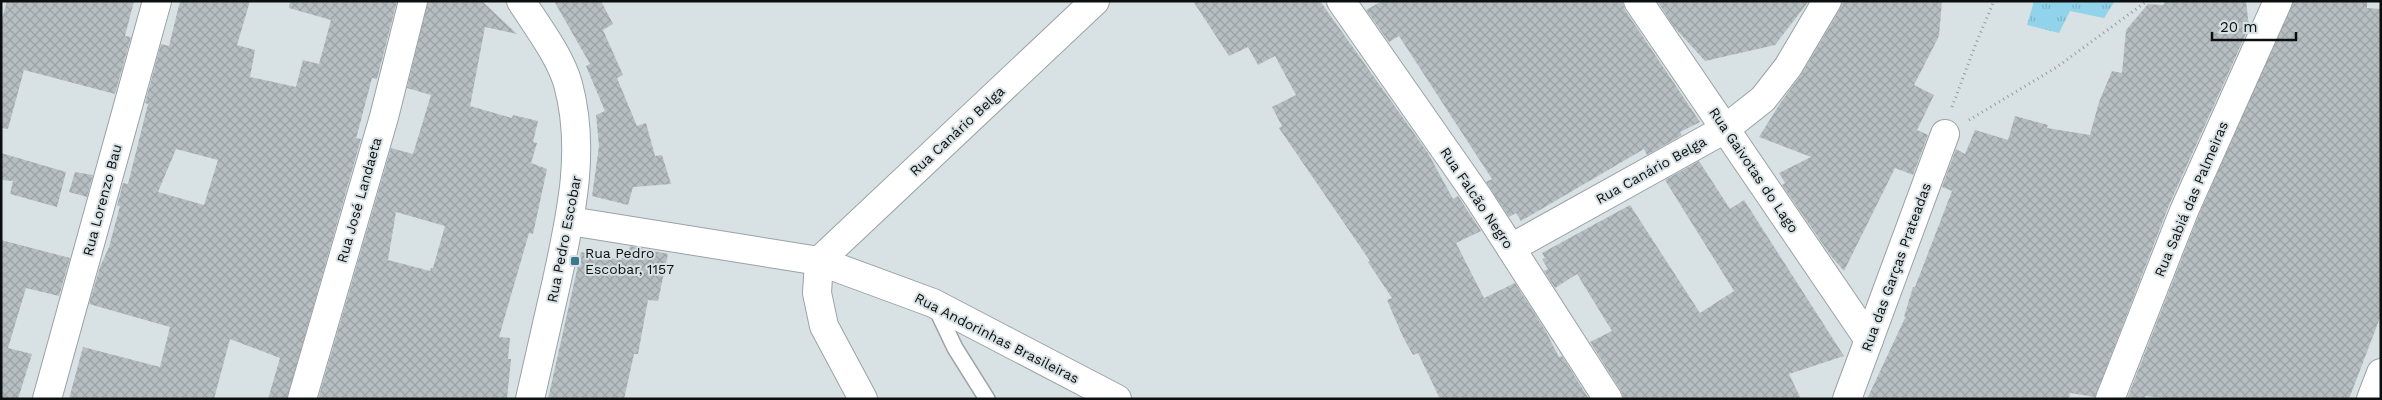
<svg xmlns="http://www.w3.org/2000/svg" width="2382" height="400" font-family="'Work Sans',sans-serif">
<defs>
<pattern id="park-tufts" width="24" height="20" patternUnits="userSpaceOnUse" patternTransform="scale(1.25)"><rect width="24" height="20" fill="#91d3ea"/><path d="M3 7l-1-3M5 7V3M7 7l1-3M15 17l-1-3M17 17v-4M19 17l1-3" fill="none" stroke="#7cb4c8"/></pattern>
<pattern id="building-cross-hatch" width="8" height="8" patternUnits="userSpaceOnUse" patternTransform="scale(1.25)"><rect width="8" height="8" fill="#b6bec1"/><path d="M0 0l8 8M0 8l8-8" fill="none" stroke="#9ba2a5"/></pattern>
</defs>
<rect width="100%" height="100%" fill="#d8e1e4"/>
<polygon fill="url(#park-tufts)" points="2034,1 2115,1 2104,18 2070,11 2059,33 2027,25"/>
<g fill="url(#building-cross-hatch)" fill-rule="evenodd">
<polygon points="7,1 134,1 125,36 131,37 115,94 24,70 8,129 1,128 1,22"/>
<path d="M180 1H250L237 45 255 50 250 77 296 87 303 60 319 64 331 20 289 8 290 1H397L377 79 372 78 357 135 356 138 361 139 287 399H268L280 358 230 339 214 399H69L83 347 160 367 170 327 89 304 100 267 109 247 120 206H117L123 183 128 184 148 104 145 103 161 44 169 46ZM176 149 218 160 204 205 158 192Z"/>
<path d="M428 1H482L517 34 485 27 470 106 512 118 513 115 538 121 533 142 537 143 531 163 547 169 533 234 529 233 499 337 510 338 508 359H511L507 399H318L391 148 413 154 431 95 407 88ZM396 212 445 226 433 268H431L430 271 388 260Z"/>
<polygon points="554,1 601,1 613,24 603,30 623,75 617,78 637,126 646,123 655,156 662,155 671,184 633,187 628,205 592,196 599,146 596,115 605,111 586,66 590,64"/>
<polygon points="1193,1 1320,1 1428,153 1453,199 1458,196 1481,231 1456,243 1484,298 1515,283 1545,330 1559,357 1562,356 1589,399 1440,399 1418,353 1413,355 1403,337 1387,300 1392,298 1368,262 1370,261 1279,128 1282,126 1272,107 1296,95 1275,56 1258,65 1248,47 1229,56"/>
<polygon points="1382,1 1622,1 1625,10 1700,122 1680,132 1682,135 1647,155 1644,149 1521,221 1516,213 1509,217 1486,182 1492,179 1399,36 1389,42 1366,10"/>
<polygon points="1657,1 1809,1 1775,45 1705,61 1674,27"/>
<polygon points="1843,1 1942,1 1939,36 1914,85 1934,95 1917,130 1928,135 1913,175 1895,168 1844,271 1831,256 1782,185 1785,183 1779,173 1811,157 1759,137 1781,102 1801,75 1840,9"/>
<polygon points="2166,1 2246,1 2249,27 2169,205 2095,397 2070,393 2069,399 1867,399 1906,316 1904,317 1913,287 1915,287 1952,191 1942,187 1956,149 1965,154 1975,130 2008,140 2015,116 2048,125 2047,128 2090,135 2099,102 2112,71 2122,73 2126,30 2148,4 2163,5"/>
<polygon points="2293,1 2367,1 2367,8 2381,9 2381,315 2349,399 2174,399 2145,396 2145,399 2127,399 2198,217"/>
<polygon points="1,153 66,172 57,207 10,194 13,181 1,180"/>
<polygon points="1699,161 1730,209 1744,200 1844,356 1789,374 1801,399 1624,399 1621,391 1590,342 1612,331 1577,274 1555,288 1544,271 1548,269 1542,259 1545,258 1542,253 1630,205 1700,313 1734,291 1665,180"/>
<polygon points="75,172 93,175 87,197 69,192"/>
<polygon points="1,240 70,258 59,296 26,288 8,348 32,354 18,399 1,399"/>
<polygon points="630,246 668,254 658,301 648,300 638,354 634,354 624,399 548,399 581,252 621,260 622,258 627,259"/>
</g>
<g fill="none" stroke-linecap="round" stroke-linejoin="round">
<g stroke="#9aa2a5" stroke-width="18">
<polyline id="lane" points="935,306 955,348 987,399"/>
</g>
<g stroke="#9aa2a5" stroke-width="30">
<g id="street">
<polyline points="1341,1 1478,197 1608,399"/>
<polyline points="1638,1 1869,340"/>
<polyline points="1511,248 1725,129 1763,99 1788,67 1827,1"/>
<polyline points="47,399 157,1"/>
<polyline points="302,399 384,117 413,1"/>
<polyline points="863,399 824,326 817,293 819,261 1095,1"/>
<polyline points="1847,399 1945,134"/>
<polyline points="2110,399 2184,211 2278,1"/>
<polyline points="2371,399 2381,373"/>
</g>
</g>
<g stroke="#9aa2a5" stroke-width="30">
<g id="secondary">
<path d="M521 1C537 26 560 56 568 84 586 150 571 215 557 280 548 319 539 359 530 399"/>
<polyline points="570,221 819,261 933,303 1117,399"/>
</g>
</g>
<g stroke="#949b9d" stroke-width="3" stroke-dasharray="1 4" stroke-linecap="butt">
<polyline points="1952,107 1975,46 1994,1"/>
<polyline points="1969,120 2057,67 2147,1"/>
</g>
<use href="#lane" stroke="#fff" stroke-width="15"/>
<use href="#street" stroke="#fff" stroke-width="28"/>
<use href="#secondary" stroke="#fff" stroke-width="28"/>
</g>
<rect fill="#3a7a8e" stroke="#d8e1e4" stroke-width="2" x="570" y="256" width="10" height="10" rx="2.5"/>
<g text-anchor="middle" stroke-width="4" stroke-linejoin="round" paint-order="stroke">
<g font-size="14" fill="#0c0f10" stroke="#d8e1e4">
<text transform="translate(957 131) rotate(-43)" y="5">Rua Canário Belga</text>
<text transform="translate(1651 170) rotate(-29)" y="5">Rua Canário Belga</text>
<text transform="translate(1754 170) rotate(56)" y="5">Rua Gaivotas do Lago</text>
<text transform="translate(1477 198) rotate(56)" y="5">Rua Falcão Negro</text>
<text transform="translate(2191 199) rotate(-67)" y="5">Rua Sabiá das Palmeiras</text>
<text transform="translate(102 200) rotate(-75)" y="5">Rua Lorenzo Bau</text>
<text transform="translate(359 200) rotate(-74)" y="5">Rua José Landaeta</text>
<text transform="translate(564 239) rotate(-79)" y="5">Rua Pedro Escobar</text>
<text transform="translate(1896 267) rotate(-70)" y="5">Rua das Garças Prateadas</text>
<text transform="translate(997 338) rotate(27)" y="5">Rua Andorinhas Brasileiras</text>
</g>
<g font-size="14" fill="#0c0f10" stroke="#d8e1e4" text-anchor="start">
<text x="585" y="258">Rua Pedro<tspan x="585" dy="16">Escobar, 1157</tspan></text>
</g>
</g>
<rect width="2382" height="400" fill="none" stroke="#0c0f10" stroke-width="5"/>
<path d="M2212 32v8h84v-8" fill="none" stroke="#0c0f10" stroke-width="2.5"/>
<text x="2220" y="32" font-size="15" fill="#0c0f10" stroke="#d8e1e4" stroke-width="4" paint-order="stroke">20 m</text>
</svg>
